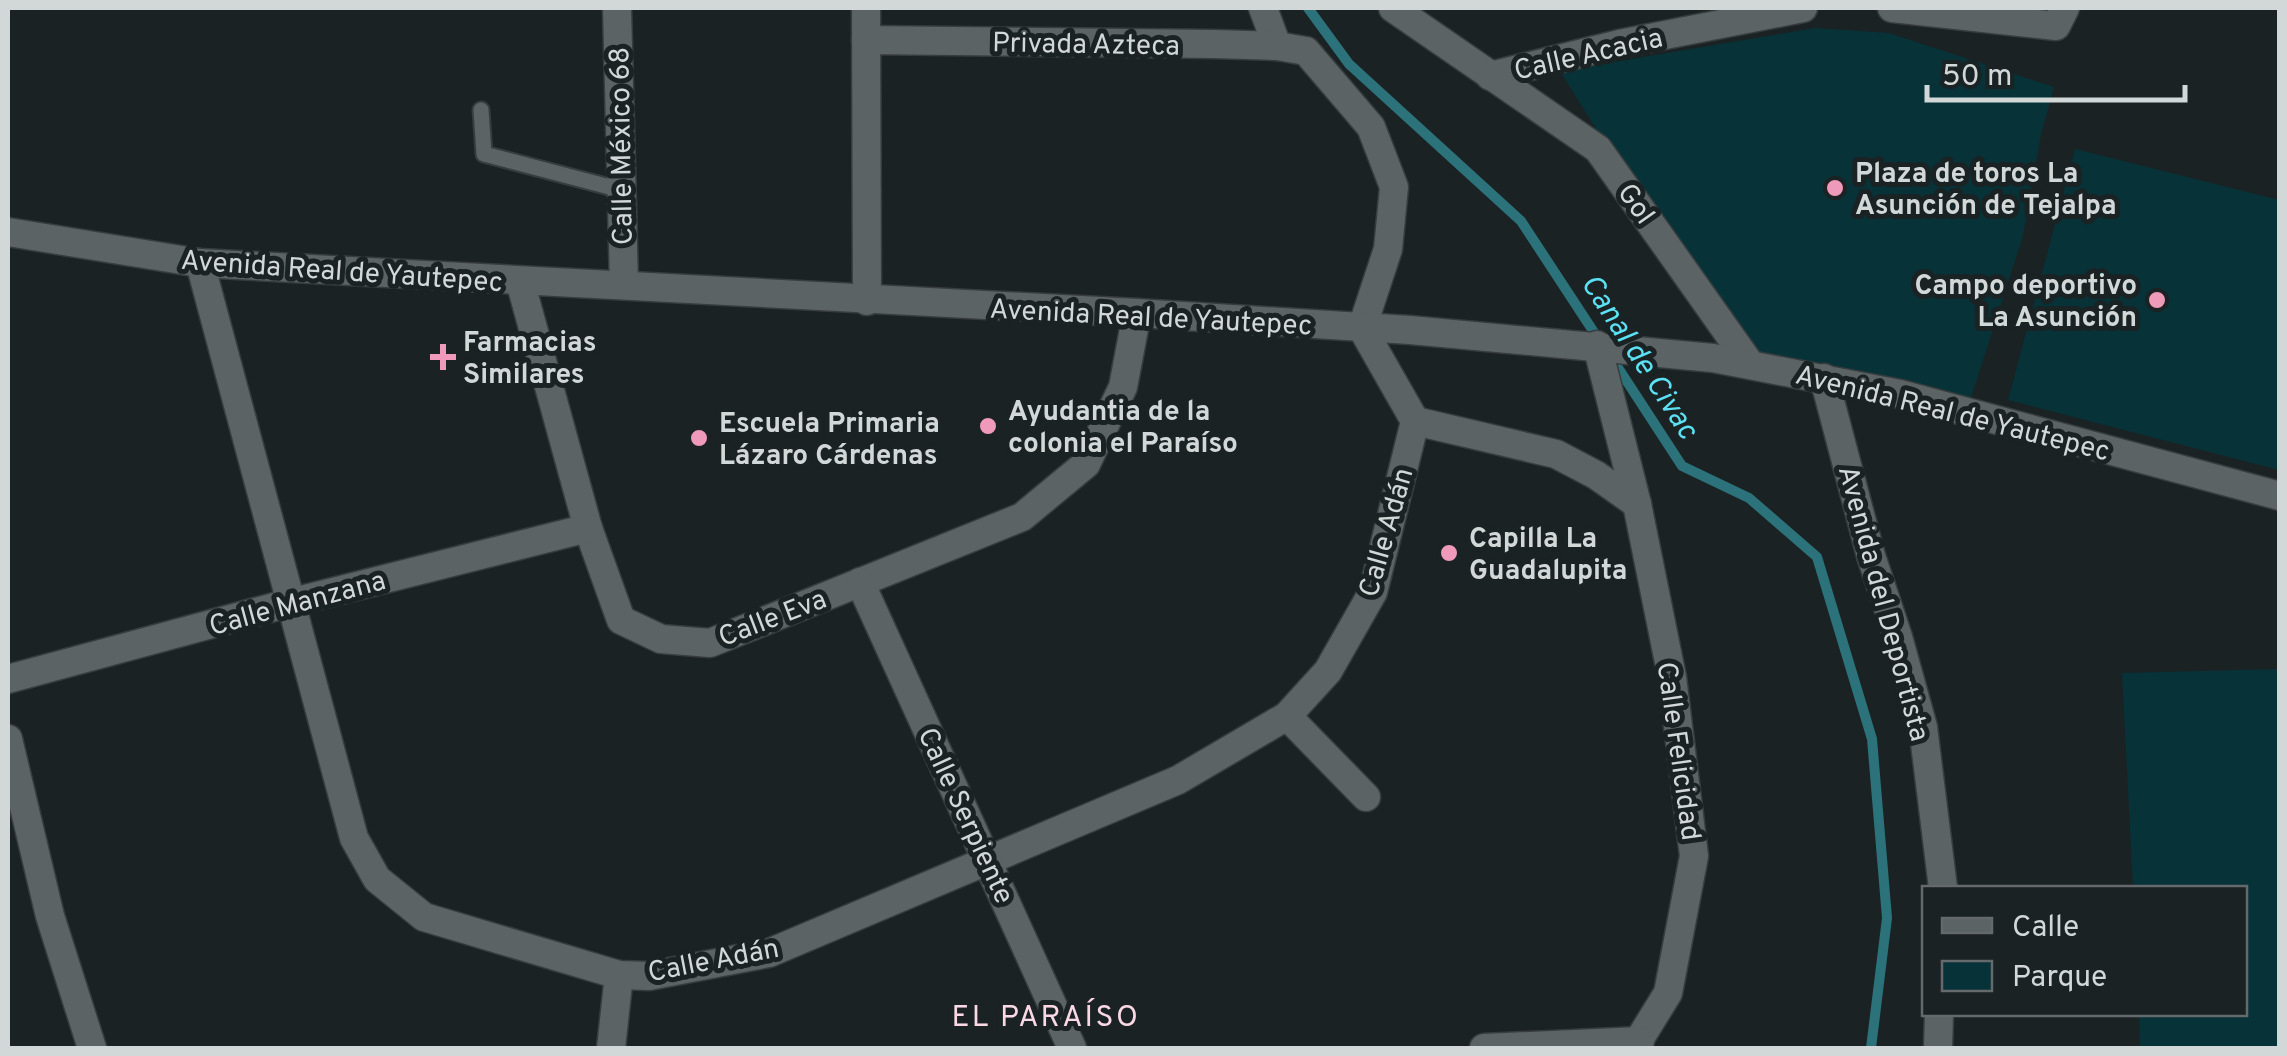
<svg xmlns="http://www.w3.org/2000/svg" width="2287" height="1056" font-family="Overpass,sans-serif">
<rect width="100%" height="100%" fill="#1b2223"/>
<g fill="#073238">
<polygon points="1815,28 1889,33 2054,87 2041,135 2023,236 1970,401 1754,353 1603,140 1560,71"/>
<polygon points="2075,149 2279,200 2279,470 2008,400"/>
<polygon points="2279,669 2279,1048 2140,1048 2139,1014 2244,1014 2244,888 2133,888 2122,673"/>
</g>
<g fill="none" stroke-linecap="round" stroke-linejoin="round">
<g stroke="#2c727b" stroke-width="10">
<polyline points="1308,8 1349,64 1521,221 1601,343"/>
<polyline points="1611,357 1682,466 1749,498 1817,557 1872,739 1887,918 1871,1048"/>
</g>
<g stroke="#373d3e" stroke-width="19">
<polyline id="service" points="481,110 484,154 621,190"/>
</g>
<g stroke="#373d3e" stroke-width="31">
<g id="minor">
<polyline points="617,8 624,285"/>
<polyline points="866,8 867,301"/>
<polyline points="1263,8 1277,46"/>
<polyline points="1393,8 1598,149 1750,364"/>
<polyline points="1892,8 2056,26 2065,8"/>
<polyline points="1490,76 1619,44 1803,8"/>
<polyline points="200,263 354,838 377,879 424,917 619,975 649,976 769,953 1178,780 1287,716 1328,671 1373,592 1415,421 1362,328 1388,249 1394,187 1371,127 1306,51 1277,46 1213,44 866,40"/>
<polyline points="520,281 588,528 621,620 661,639 710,643 1022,517 1086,464 1123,387 1137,313"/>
<polyline points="1597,345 1637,504"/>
<polyline points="1824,378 1871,556 1898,637 1923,727 1943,888"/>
<polyline points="1415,421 1556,454 1596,475 1637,504 1672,677 1694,856 1668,993 1634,1048"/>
<polyline points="860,582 1072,1048"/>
<polyline points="8,679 289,603 588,528"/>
<polyline points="1287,716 1366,797"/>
<polyline points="8,739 50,916 92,1048"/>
<polyline points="611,1048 619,975"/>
<polyline points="1484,1048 1640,1041"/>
<polyline points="1938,1048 1939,1014"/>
</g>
</g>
<g stroke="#373d3e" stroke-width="31">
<polyline id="tertiary" points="8,232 200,263 1137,313 1410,330 1713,358 1900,394 2280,496"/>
</g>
<use href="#service" stroke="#5b6365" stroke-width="15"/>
<use href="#minor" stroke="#5b6365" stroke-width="28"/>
<use href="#tertiary" stroke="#5b6365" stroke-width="28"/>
</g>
<g fill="#ef9ab8" stroke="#1b2223" stroke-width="4">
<circle cx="1835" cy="188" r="10"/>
<circle cx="2157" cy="300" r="10"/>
<path d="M438 342h10v10h10v10h-10v10h-10v-10h-10v-10h10z"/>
<circle cx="988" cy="426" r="10"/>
<circle cx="699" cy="438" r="10"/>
<circle cx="1449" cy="553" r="10"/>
</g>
<g text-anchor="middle" stroke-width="10" stroke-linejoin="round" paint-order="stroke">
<g font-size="28" fill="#d2d7d8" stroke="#1b2223">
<text transform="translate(1086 43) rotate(1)" y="10">Privada Azteca</text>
<text transform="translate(1588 53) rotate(-13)" y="10">Calle Acacia</text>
<text transform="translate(620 146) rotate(-91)" y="10">Calle México 68</text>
<text transform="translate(1637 203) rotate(55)" y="10">Gol</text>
<text transform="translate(342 270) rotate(4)" y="10">Avenida Real de Yautepec</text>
<text transform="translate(1151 316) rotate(3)" y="10">Avenida Real de Yautepec</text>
<text transform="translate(1953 412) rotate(14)" y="10">Avenida Real de Yautepec</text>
<text transform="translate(1385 532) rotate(-74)" y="10">Calle Adán</text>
<text transform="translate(297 602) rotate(-15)" y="10">Calle Manzana</text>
<text transform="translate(1885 603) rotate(75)" y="10">Avenida del Deportista</text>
<text transform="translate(772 617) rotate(-21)" y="10">Calle Eva</text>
<text transform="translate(1680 751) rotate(82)" y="10">Calle Felicidad</text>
<text transform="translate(967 815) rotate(65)" y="10">Calle Serpiente</text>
<text transform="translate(713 959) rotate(-11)" y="10">Calle Adán</text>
</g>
<g font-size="28" font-weight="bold" fill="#d2d7d8" stroke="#1b2223" text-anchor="start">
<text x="1855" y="182">Plaza de toros La<tspan x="1855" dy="32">Asunción de Tejalpa</tspan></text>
<text x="2137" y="294" text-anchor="end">Campo deportivo<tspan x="2137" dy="32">La Asunción</tspan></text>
<text x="463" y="351">Farmacias<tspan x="463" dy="32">Similares</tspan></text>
<text x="1008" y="420">Ayudantia de la<tspan x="1008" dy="32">colonia el Paraíso</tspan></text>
<text x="719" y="432">Escuela Primaria<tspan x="719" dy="32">Lázaro Cárdenas</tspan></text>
<text x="1469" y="547">Capilla La<tspan x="1469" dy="32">Guadalupita</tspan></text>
</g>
<g font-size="30" font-style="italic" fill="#5be1f3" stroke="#1b2223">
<text transform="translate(1640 356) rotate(57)" y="10">Canal de Civac</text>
</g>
<g font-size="30" letter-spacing="2.5" fill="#fbd9e4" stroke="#1b2223">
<text x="1046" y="1026">EL PARAÍSO</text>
</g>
</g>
<rect width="2287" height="1056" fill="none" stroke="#d2d7d8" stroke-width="20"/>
<rect x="1922" y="886" width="325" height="130" fill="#1b2223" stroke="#646a6b" stroke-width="2.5"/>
<rect x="1942" y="918" width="50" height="15" fill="#5b6365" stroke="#646a6b" stroke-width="2.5"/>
<text x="2012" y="936" font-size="30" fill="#d2d7d8">Calle</text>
<rect x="1942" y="961" width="50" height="30" fill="#073238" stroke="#646a6b" stroke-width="2.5"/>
<text x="2012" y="986" font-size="30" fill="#d2d7d8">Parque</text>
<path d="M1927 85v15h258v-15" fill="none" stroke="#d2d7d8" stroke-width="5"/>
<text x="1942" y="85" font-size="30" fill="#d2d7d8" stroke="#1b2223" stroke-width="8" paint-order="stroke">50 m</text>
</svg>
